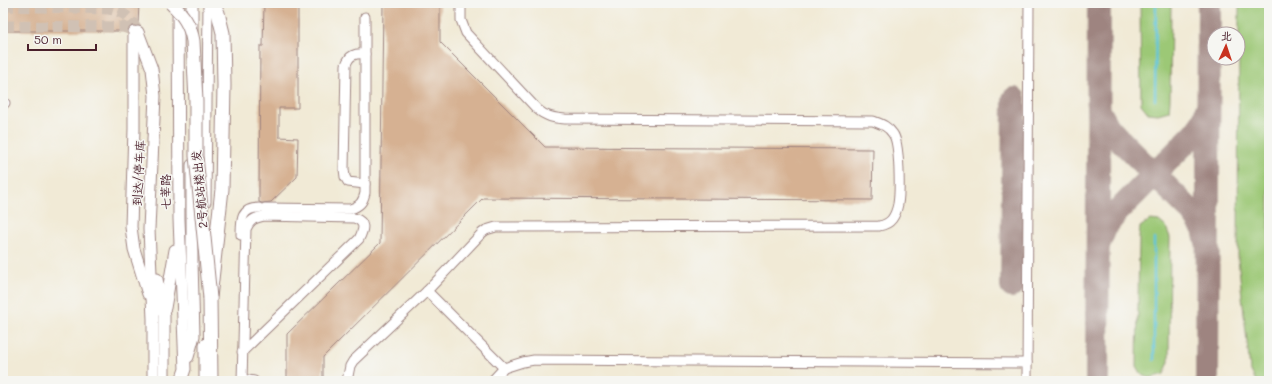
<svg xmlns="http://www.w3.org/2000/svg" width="1272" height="384" font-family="Mali,'LXGW WenKai TC',sans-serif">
<rect width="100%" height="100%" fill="#f6f6f2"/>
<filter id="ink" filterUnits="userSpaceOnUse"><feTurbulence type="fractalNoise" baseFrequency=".025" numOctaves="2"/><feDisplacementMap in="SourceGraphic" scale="8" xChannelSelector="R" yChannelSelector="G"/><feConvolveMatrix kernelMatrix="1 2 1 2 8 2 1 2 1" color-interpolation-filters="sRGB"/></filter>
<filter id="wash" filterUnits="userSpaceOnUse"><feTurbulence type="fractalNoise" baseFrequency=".012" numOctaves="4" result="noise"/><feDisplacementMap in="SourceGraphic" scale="16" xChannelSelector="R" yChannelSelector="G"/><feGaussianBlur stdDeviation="0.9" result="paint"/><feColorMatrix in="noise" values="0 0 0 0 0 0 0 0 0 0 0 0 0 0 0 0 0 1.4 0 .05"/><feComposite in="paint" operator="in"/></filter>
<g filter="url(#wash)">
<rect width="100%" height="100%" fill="#f1ead6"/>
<g fill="#9cc876" stroke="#737450">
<polygon points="1140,3 1171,3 1170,100 1169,111 1158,114 1148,113 1141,104"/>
<polygon points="1239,3 1269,3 1269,381 1256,381 1250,369 1238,259"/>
<polygon points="1150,220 1159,221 1166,227 1170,237 1169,362 1164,374 1150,378 1142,375 1137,366 1139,238 1140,227"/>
</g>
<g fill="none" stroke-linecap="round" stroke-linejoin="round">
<g stroke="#5fc5dc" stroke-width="2.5">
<polyline points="1155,100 1156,3"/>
<polyline points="1154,360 1154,239"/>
</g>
<g stroke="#9e8480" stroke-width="24">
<polyline points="1098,109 1108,127 1115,135 1194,214 1204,229 1206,239"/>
<polyline points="1099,243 1106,226 1118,211 1197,131 1205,117 1207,109"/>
<polyline points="1012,286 1014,99"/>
<polyline points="1097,381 1099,3"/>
<polyline points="1207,381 1209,3"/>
</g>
</g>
<g id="blocks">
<g fill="#d6b192">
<polygon points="3,3 139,3 138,25 130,26 127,31 3,31"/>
<polygon points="264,3 298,3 298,108 279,108 279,137 298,138 297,177 271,202 262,203 259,202 259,189 260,46 263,46"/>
<polygon points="383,3 440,3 440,42 545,147 873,149 872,200 483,198 323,357 323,381 287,381 287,334 380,243"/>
</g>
</g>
</g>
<g filter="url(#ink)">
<use href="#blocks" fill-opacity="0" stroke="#9e8480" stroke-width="1"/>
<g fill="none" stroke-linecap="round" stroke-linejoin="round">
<g stroke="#d0c1b4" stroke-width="11" stroke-dasharray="11 5.5" stroke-linecap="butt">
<path d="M3 6 109 9C125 12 130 17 138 32"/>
<polyline points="3,26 123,27 129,29 134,32"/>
</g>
<g stroke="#9e8480" stroke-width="11">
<g id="minor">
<polyline points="3,103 5,103"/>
<path d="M365 184 348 182 345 177 344 169 346 65C349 55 355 53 365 54"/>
<polyline points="206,202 208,3"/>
<path d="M265 208 350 209C360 206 363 202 365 193V17"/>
<path d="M241 235C241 220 241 208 259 208"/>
<polyline points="427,291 504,368"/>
<path d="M242 352 359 239C364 229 366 222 354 218L264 216C254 218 250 220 246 229L242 381"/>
<polyline points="242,379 254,381"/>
<polyline points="204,381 204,344"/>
<path d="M347 381 350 366 353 361 427 291 482 233 486 230 496 227 879 226C885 225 889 223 892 219 895 215 897 209 898 204 900 192 900 143 893 134 888 126 881 124 873 121L565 119C554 118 546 117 537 109L466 33 461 20V3"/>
<polyline points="492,381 504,368 523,362 534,360 1027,363"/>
<polyline points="1027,381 1029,3"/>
</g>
</g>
<g stroke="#9e8480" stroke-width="13">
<g id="major">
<polyline points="178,6 179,219 185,369 181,381"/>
<polyline points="134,32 134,129 131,227 134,249 148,294"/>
<polyline points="138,32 152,69 155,96 149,229 153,319 153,381"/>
<polyline points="192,34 192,3"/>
<polyline points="157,279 164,316 164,381"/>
<polyline points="165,308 175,250"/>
<polyline points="188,357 194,336 192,261 192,165"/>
</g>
</g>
<g stroke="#9e8480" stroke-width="15">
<polyline id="highway" points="211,381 210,298 222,189 224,85 223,33 218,13 213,3"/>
</g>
<use href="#minor" stroke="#fff" stroke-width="9"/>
<use href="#major" stroke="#fff" stroke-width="11"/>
<use href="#highway" stroke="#fff" stroke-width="13"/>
<g stroke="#9e8480" stroke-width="15" stroke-linecap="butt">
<path id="highway-bridge" d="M171 3C183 15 190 24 193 41L196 101V156L210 298"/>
</g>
<use href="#highway-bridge" stroke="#fff" stroke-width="13"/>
</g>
</g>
<g text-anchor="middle" stroke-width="3" stroke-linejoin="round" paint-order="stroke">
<g font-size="12" fill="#4a1f2b" stroke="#f6f6f2">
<text transform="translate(139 173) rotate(-87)" y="4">到达/停车库</text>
<text transform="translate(200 189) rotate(-95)" y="4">2号航站楼出发</text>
<text transform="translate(166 192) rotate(-90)" y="4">七莘路</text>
</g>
</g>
<rect width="1272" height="384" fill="none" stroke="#f6f6f2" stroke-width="16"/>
<g transform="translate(1226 46) rotate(3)"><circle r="19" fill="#f6f6f2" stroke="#b1a0a2"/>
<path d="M0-3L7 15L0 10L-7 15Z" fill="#c8321e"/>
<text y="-6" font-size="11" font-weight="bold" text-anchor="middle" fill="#4a1f2b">北</text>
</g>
<path d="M28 44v6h68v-6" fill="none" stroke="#4a1f2b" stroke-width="2"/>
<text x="34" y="44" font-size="12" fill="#4a1f2b" stroke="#f6f6f2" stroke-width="3" paint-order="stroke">50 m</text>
</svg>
